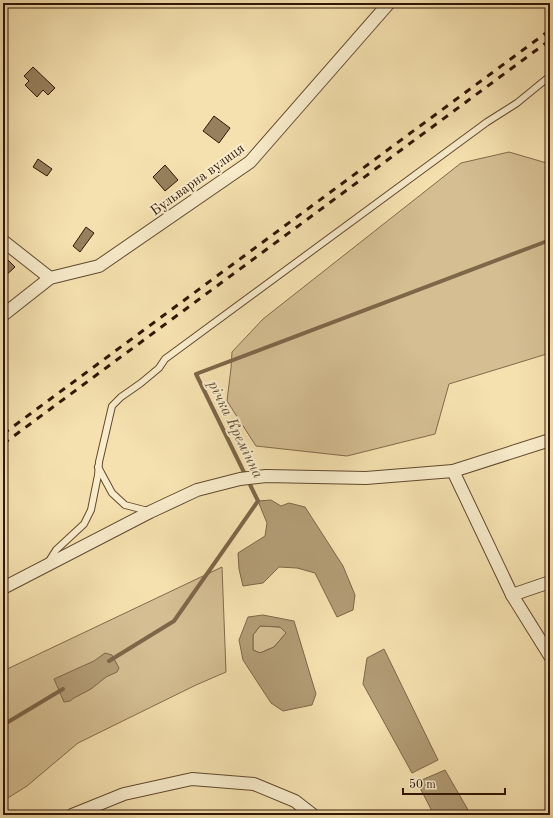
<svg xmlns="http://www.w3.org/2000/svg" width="553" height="818" font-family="'Old Standard TT',serif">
<rect width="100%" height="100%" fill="#f5e1af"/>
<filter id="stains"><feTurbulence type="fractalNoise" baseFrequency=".005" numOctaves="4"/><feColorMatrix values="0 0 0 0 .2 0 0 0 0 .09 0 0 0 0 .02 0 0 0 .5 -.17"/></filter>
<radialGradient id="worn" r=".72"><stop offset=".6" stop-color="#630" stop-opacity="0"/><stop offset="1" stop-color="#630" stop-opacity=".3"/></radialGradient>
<g fill="#d4be92" stroke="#826a4b">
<polygon points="509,152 550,164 550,353 449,384 435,434 347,456 256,446 227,401 231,368 232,352 263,319 461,163"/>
<polygon points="222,567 226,672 196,685 78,743 27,786 3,801 3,671"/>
<polygon points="260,626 280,627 286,633 274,647 260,653 253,650 253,635"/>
</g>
<g fill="#b29c75" stroke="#7e6648" fill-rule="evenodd">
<polygon points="271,500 281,506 289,503 305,507 343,566 355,595 353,610 337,617 315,573 297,568 279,567 263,583 243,586 239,569 238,553 265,536 267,523 258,501"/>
<path d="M263 615 294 621 316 694 312 705 283 711 271 703 243 660 239 640 248 617ZM260 626 280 627 286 633 274 647 260 653 253 650V635Z"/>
<polygon points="384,649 438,760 412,773 363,684 367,658"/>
<polygon points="105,653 112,655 119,668 117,672 106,677 91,689 74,698 70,701 64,702 54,679 94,661"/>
<polygon points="445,770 471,815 434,815 417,782"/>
</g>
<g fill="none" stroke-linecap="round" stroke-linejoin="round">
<g stroke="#7e6648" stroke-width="4">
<polyline points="109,661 174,621 258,501 196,374 550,240"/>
<polyline points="3,725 63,689"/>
</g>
</g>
<g fill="#96805d" stroke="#301604">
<polygon points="33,67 55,88 48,95 43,90 37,97 25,85 29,81 24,76"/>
<polygon points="214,116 230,128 219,143 203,131"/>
<polygon points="38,159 52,169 47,176 33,167"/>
<polygon points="165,165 178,180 165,191 153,177"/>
<polygon points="86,227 94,233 80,252 73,246"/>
<polygon points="3,255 15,267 3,278"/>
</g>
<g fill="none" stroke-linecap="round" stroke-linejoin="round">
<g stroke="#61492f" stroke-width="8">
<g id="lane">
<polyline points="98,467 112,493 125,505 148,511"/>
<polyline points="49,561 56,550 84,524 91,510 98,475 99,462 112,406 121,397 141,383 159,368 165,359 487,122 517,103 550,76"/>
</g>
</g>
<g stroke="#61492f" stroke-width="14">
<g id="street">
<polyline points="3,241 50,278"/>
<polyline points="3,315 50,278 99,266 250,162 389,3"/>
<polyline points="453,471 512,595 550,656"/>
<polyline points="3,588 150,512 197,490 240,479 266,476 366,478 453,471 550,440"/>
<polyline points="512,595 550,582"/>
<polyline points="72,815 124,794 192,779 254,784 295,801 313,815"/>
</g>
</g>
<use href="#lane" stroke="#f8eccb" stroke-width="6"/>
<use href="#street" stroke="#f8eccb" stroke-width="12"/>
<g stroke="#301604" stroke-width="3" stroke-dasharray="7 7" stroke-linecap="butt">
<polyline points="3,434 550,30"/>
<polyline points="3,444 550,40"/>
</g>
</g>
<g text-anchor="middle" stroke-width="4" stroke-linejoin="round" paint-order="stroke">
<g font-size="14" fill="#301604" stroke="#f8eccb">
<text transform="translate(197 179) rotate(-36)" y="5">Бульварна вулиця</text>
</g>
<g font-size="15" font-style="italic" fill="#644c31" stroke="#f8eccb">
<text transform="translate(236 429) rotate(64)" y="5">річка Кремінна</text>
</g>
</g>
<rect width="553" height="818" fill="none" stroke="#f5e1af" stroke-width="16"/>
<rect x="4" y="4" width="545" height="810" fill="none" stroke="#301604" stroke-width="2"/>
<rect x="8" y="8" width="537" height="802" fill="none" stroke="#301604"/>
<path d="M403 788v6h102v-6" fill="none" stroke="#301604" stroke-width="2"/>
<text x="409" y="788" font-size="12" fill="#301604" stroke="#f8eccb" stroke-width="3" paint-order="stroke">50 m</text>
<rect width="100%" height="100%" filter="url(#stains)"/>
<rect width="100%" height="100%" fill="url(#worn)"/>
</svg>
